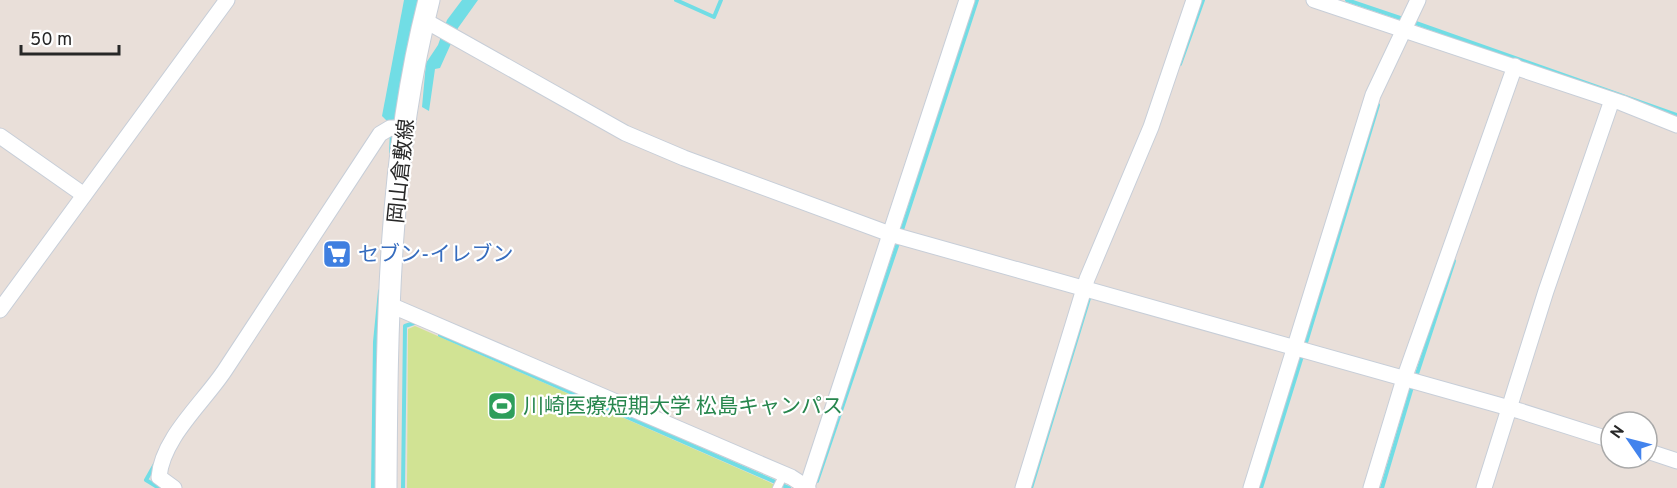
<svg xmlns="http://www.w3.org/2000/svg" width="1677" height="488" font-family="Overpass,'Noto Sans JP',sans-serif">
<rect width="100%" height="100%" fill="#e9dfd9"/>
<polygon fill="#d1e394" points="415,326 769,482 780,488 407,488 408,329"/>
<g fill="#71dde5">
<polygon points="404,0 420,0 396,119 387,121 382,116"/>
<polygon points="462,0 478,0 458,28 440,68 435,69 429,111 422,107 426,63 438,45 447,20"/>
</g>
<g fill="none" stroke-linecap="round" stroke-linejoin="round">
<g stroke="#71dde5" stroke-width="4">
<polyline points="676,0 714,17 721,0"/>
<polyline points="1347,0 1406,20"/>
<polyline points="1413,22 1677,115"/>
<polyline points="1180,64 1203,0"/>
<polyline points="391,152 392,132"/>
<polyline points="901,233 977,0"/>
<polyline points="440,335 789,488"/>
<polyline points="1305,346 1378,105"/>
<polyline points="1417,374 1454,261"/>
<polyline points="155,464 146,480 159,488"/>
<polyline points="817,481 899,240"/>
<polyline points="373,488 375,342 380,291"/>
<polyline points="403,488 405,326 414,323"/>
<polyline points="1031,488 1090,295"/>
<polyline points="1261,488 1303,353"/>
<polyline points="1382,488 1412,387"/>
</g>
<g stroke="#c7ced8" stroke-width="10">
<polyline id="service" points="777,488 784,474"/>
</g>
<g stroke="#c7ced8" stroke-width="17">
<g id="minor">
<polyline points="1314,0 1622,103 1677,125"/>
<polyline points="424,20 625,133 684,158 890,234 1520,411 1611,440"/>
<polyline points="0,136 84,195"/>
<polyline points="388,304 791,477 808,488"/>
<polyline points="0,310 227,0"/>
<polyline points="1647,451 1677,461"/>
<polyline points="807,487 967,0"/>
<path d="M174 488 159 477C162 438 204 402 225 370 277 292 328 213 380 134L390 128H405"/>
<polyline points="1023,488 1087,279 1151,127 1194,0"/>
<polyline points="1251,488 1373,95 1418,0"/>
<polyline points="1371,488 1404,379 1515,66"/>
<polyline points="1484,488 1546,291 1612,100"/>
</g>
</g>
<g stroke="#c7ced8" stroke-width="23">
<path id="secondary" d="M386 488C387 325 388 159 429 0"/>
</g>
<use href="#service" stroke="#fff" stroke-width="8"/>
<use href="#minor" stroke="#fff" stroke-width="15"/>
<use href="#secondary" stroke="#fff" stroke-width="21"/>
</g>
<defs>
<g id="supermarket-square" transform="scale(1.5)"><rect x="-9" y="-9" width="18" height="18" rx="4" fill="#3f7fe0" stroke="#fff"/><path d="M-6-5.5h2.5l.6 2H6L4.5 2H-2.5L-4.4-4H-6ZM-1.5 3.2a1.3 1.3 0 1 0 .1 0ZM3 3.2a1.3 1.3 0 1 0 .1 0Z" fill="#fff"/></g>
<g id="stadium-square" transform="scale(1.5)"><rect x="-9" y="-9" width="18" height="18" rx="4" fill="#2e9e5b" stroke="#fff"/><path d="M0-5a6.5 5 0 1 0 0 10a6.5 5 0 1 0 0-10ZM-3.5-1.8h7v3.6h-7Z" fill="#fff"/></g>
</defs>
<g fill-rule="evenodd">
<use href="#supermarket-square" x="337" y="254"/>
<use href="#stadium-square" x="502" y="406"/>
</g>
<g text-anchor="middle" stroke-width="4.5" stroke-linejoin="round" paint-order="stroke">
<g font-size="21" fill="#272727" stroke="#fff">
<text transform="translate(401 171) rotate(-84)" y="7">岡山倉敷線</text>
</g>
<g font-size="21" fill="#366cbe" stroke="#fff" text-anchor="start">
<text x="358" y="261">セブン-イレブン</text>
</g>
<g font-size="21" fill="#27864d" stroke="#fff" text-anchor="start">
<text x="523" y="413">川崎医療短期大学 松島キャンパス</text>
</g>
</g>
<g transform="translate(1629 440) rotate(305)"><circle r="28" fill="#ffffff" stroke="#a9a9a9" stroke-width="1.5"/>
<path d="M0-4.5L10 22L0 15L-10 22Z" fill="#4283ed"/>
<text y="-9" font-size="16" font-weight="bold" text-anchor="middle" fill="#272727">N</text>
</g>
<path d="M21 45v9h98v-9" fill="none" stroke="#272727" stroke-width="3"/>
<text x="30" y="45" font-size="18" fill="#272727" stroke="#ffffff" stroke-width="4.5" paint-order="stroke">50 m</text>
</svg>
